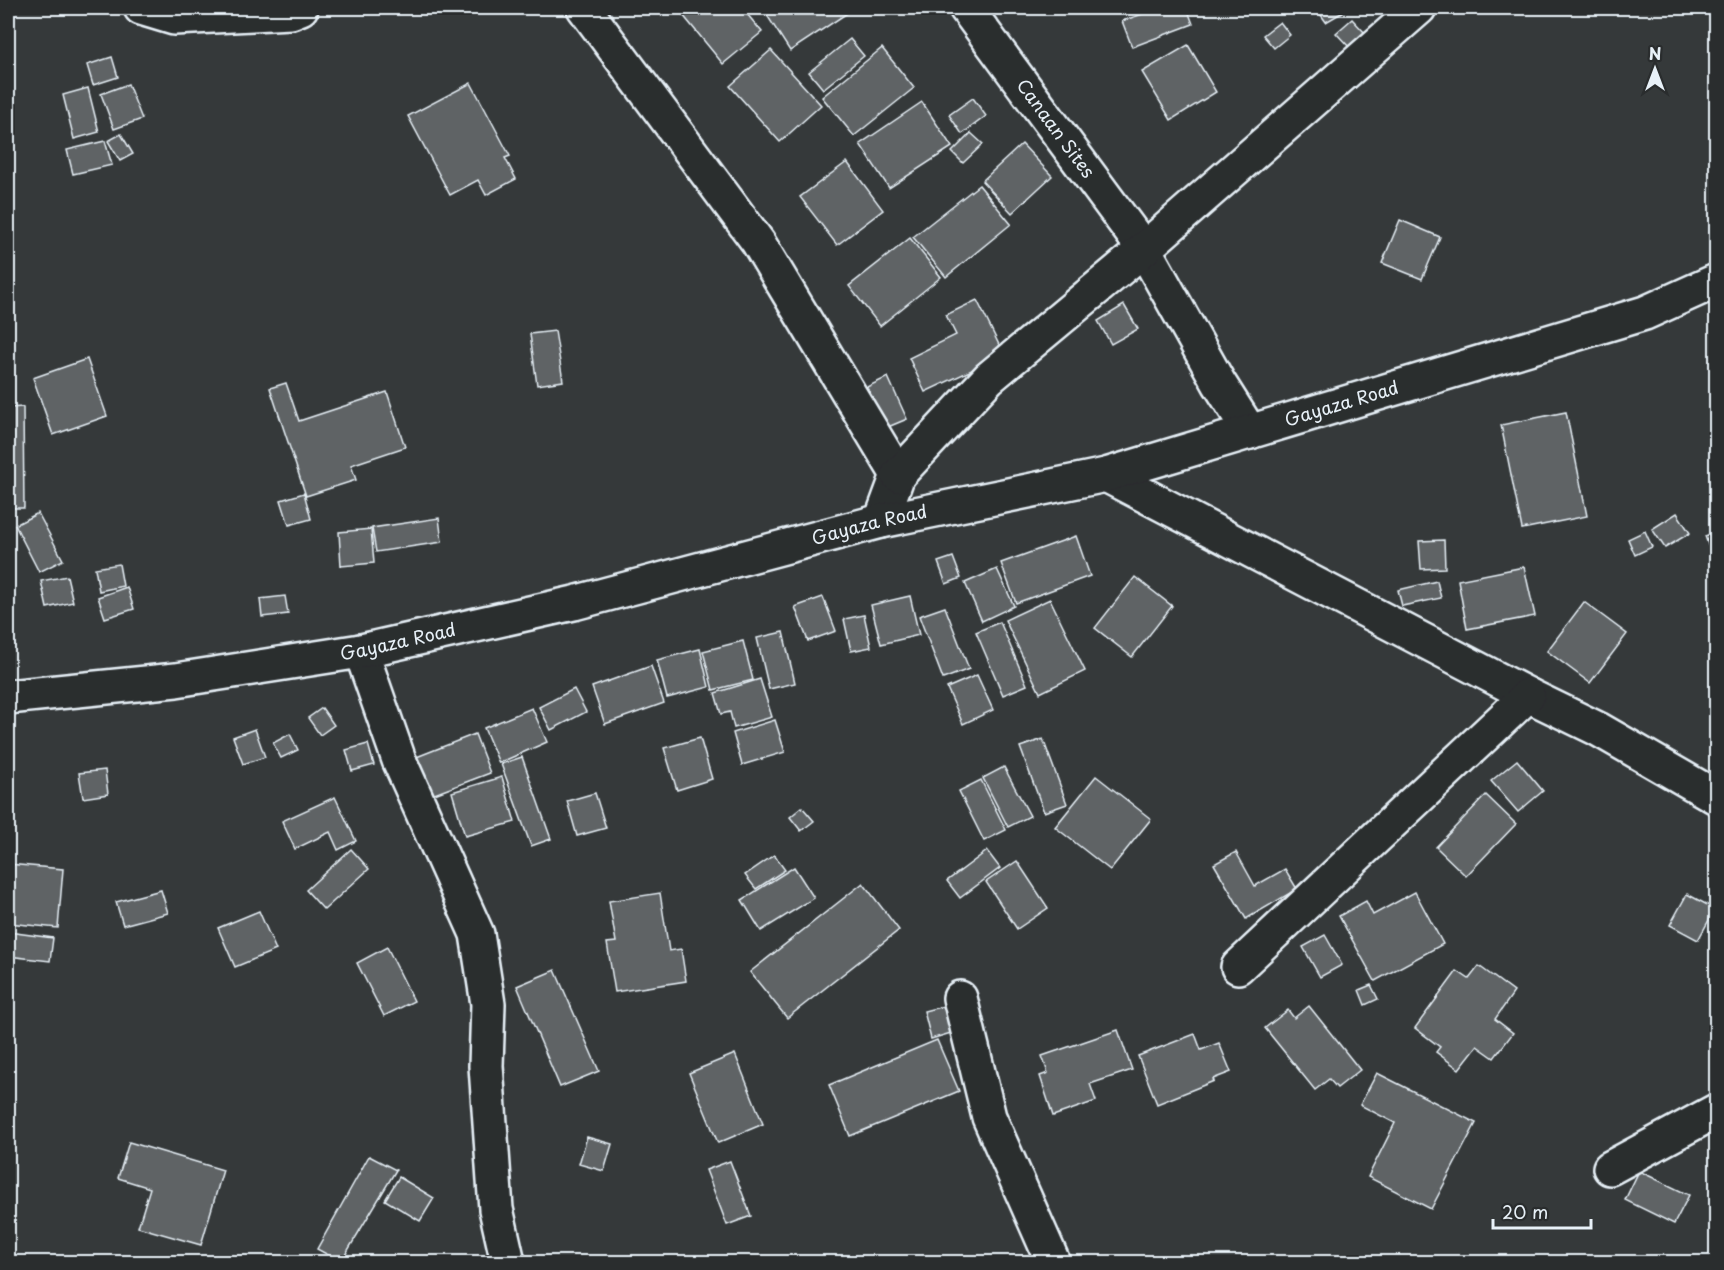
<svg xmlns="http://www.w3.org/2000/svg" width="1724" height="1270" font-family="'Playpen Sans',sans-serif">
<rect width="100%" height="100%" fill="#35393a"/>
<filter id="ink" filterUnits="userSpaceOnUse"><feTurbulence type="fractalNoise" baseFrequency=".0167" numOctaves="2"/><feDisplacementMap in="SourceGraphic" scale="12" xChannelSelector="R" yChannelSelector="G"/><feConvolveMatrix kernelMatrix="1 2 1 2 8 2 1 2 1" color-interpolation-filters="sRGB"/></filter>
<g filter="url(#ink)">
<g fill="#5f6365" stroke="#e8f1f8" stroke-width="1.5">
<polygon points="681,8 742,8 762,32 723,64 678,9"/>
<polygon points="766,8 855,8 790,51 763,9"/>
<polygon points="1160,8 1187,8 1193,24 1132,47 1122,21"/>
<polygon points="1316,8 1350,8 1326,22"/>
<polygon points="1352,19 1365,33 1350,48 1336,33"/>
<polygon points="1280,22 1290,35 1274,48 1263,35"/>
<polygon points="850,39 864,56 823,89 809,72"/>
<polygon points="1188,45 1216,92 1171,120 1142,72"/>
<polygon points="882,48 914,88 854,136 822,97"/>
<polygon points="771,50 821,105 780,142 730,86"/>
<polygon points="112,57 118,77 93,85 87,65"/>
<polygon points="471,83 510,156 505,158 516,179 486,195 478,180 450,195 408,116"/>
<polygon points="128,84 142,119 114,129 101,94"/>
<polygon points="88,88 99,132 74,139 63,95"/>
<polygon points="973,98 986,116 962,134 949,115"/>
<polygon points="922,102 952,147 889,188 860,144"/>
<polygon points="971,133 983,144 963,163 952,152"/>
<polygon points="121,134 133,154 120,161 108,141"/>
<polygon points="105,141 112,165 73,174 67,150"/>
<polygon points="1022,144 1052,176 1012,213 982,181"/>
<polygon points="847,162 883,210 837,245 800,197"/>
<polygon points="979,185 1011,224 946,277 913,237"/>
<polygon points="1400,220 1440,237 1422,279 1382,263"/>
<polygon points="910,238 941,277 880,326 849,286"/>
<polygon points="977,300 1004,355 925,392 909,358 956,335 946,315"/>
<polygon points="1124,305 1138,329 1111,344 1098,321"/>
<polygon points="555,331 563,381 537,385 530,334"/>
<polygon points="87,359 107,416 53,435 33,378"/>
<polygon points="888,377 907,419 876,432 858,391"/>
<polygon points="286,383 299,421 387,392 405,447 351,465 356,480 306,496 270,388"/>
<polygon points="23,407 24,508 8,508 8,408"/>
<polygon points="1566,412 1587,516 1522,529 1501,425"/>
<polygon points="304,493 311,519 289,525 281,500"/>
<polygon points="38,513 63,560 39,572 15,525"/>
<polygon points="1677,513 1690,533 1665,548 1652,529"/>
<polygon points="439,518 442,542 376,552 372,528"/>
<polygon points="371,529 374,563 341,566 339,532"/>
<polygon points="1645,531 1652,547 1635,555 1628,539"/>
<polygon points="1716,532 1716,561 1714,562 1705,536"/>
<polygon points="1076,536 1090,576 1016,603 1001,563"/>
<polygon points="1444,540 1445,568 1421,569 1419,541"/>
<polygon points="953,557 961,578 946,584 938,562"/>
<polygon points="119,564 123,586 99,591 95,568"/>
<polygon points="1524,567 1535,616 1467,629 1458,580"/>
<polygon points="997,569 1014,606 982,621 965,583"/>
<polygon points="67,576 73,602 47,608 41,581"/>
<polygon points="1135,577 1172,606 1132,657 1095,628"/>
<polygon points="1437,581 1441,598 1402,606 1398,590"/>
<polygon points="127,587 134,609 105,618 98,597"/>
<polygon points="285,596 288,614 262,617 260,599"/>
<polygon points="910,596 919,635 881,644 871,605"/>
<polygon points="823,597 836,631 808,641 795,607"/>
<polygon points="1050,599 1085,671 1040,693 1005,620"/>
<polygon points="1584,602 1627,634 1590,683 1547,651"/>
<polygon points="945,607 969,669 943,679 919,616"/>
<polygon points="864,615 871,647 851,651 844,619"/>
<polygon points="1000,622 1027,685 1003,695 976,632"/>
<polygon points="783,632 795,683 769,689 757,638"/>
<polygon points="743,641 753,680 713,690 703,651"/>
<polygon points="700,649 709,687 667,698 657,660"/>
<polygon points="651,666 664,703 605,724 592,687"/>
<polygon points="977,675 993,710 963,724 947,688"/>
<polygon points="760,679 772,717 734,728 730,712 721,714 715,693"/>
<polygon points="574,689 586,712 551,730 539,707"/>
<polygon points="322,708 334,725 320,735 308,718"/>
<polygon points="532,708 547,742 499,763 484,728"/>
<polygon points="775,720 785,752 742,765 733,733"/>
<polygon points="255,729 265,757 243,764 233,737"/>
<polygon points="290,734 298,750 281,758 273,743"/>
<polygon points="475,734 490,773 424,798 409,760"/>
<polygon points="700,738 712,779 677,790 664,748"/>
<polygon points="1043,739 1067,804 1044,812 1020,747"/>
<polygon points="368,744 374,765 352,771 346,750"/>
<polygon points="522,757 551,839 531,846 501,764"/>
<polygon points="1517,760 1543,791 1518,812 1491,781"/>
<polygon points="1004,767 1030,816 1008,827 983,778"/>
<polygon points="105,770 108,794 83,798 79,773"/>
<polygon points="1096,776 1151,819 1110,870 1055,827"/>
<polygon points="502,777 515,822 465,836 452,792"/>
<polygon points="981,780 1006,830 984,841 959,791"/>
<polygon points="595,793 606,828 577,836 567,801"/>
<polygon points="1486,795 1516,824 1466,876 1436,847"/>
<polygon points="335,797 356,841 338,850 330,832 295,849 282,821"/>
<polygon points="802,807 814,821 801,831 790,817"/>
<polygon points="351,849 369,869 324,910 306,890"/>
<polygon points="987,851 1000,868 960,898 947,881"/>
<polygon points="1236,852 1255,886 1285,869 1297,889 1246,919 1214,864"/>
<polygon points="774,855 785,870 756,889 745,875"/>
<polygon points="1017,861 1048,908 1017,929 986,882"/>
<polygon points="8,864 63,869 58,928 8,923"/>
<polygon points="794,867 814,898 761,931 742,900"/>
<polygon points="863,883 899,930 787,1018 750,972"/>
<polygon points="161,890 168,913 123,925 116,902"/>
<polygon points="1415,892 1443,944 1375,981 1339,916 1366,901 1373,915"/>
<polygon points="660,893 669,951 681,949 686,981 615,992 607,943 616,942 609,901"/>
<polygon points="1687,894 1715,909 1698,940 1670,925"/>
<polygon points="259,911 276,950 235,967 218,928"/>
<polygon points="8,932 53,938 50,961 8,956"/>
<polygon points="1325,935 1342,965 1320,977 1303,947"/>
<polygon points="387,947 414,1001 384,1016 357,963"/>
<polygon points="1479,966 1514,992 1495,1019 1513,1033 1494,1058 1477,1046 1459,1069 1436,1052 1440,1047 1415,1028 1457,971 1469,979"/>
<polygon points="555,970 599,1071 560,1087 517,986"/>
<polygon points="1371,985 1378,999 1365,1005 1359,990"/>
<polygon points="944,1006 951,1033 931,1039 924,1011"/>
<polygon points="1309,1006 1360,1070 1337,1088 1329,1079 1315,1090 1265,1028 1288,1010 1294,1018"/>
<polygon points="1118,1030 1132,1070 1090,1084 1096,1101 1053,1116 1040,1076 1048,1073 1042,1056"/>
<polygon points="1195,1034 1201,1050 1219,1043 1231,1072 1213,1079 1214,1081 1157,1104 1138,1056"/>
<polygon points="937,1040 959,1091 850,1136 829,1085"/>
<polygon points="735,1054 763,1124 718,1143 689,1073"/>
<polygon points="1377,1073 1476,1123 1431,1209 1368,1177 1395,1123 1360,1105"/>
<polygon points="587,1137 612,1144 604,1171 579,1164"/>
<polygon points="129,1142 223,1170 201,1245 138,1227 150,1188 118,1178"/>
<polygon points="369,1156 396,1170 341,1262 317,1249"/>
<polygon points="730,1161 751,1216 727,1225 706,1170"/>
<polygon points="1639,1171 1689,1195 1674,1224 1625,1200"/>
<polygon points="399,1177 434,1198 420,1221 385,1200"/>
<polygon points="1716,1209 1716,1223 1710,1213"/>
</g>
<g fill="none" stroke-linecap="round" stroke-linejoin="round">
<g stroke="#e8f1f8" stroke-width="38">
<g id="minor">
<polyline points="141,8 174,18 291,12 301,8"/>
<polyline points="584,8 758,242 898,475 881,521"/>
<path id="s1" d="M966 8 1144 249 1219 383 1250 432"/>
<polyline points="898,475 989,378 1144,249 1419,8"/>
<polyline points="1106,475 1528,695 1598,729 1716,797"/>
<polyline points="361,651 399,760 477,934 488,1004 486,1066 496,1209 508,1262"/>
<polyline points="1238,967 1528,695"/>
<polyline points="960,998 989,1117 1053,1262"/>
<polyline points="1610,1168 1716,1111"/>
</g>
</g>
<g stroke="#e8f1f8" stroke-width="38">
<g id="primary">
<path id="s2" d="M8 697 176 680 361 651 574 603 881 521 1106 475 1645 313 1716 281"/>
</g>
</g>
<use href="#minor" stroke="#2a2d2e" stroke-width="33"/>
<use href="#primary" stroke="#2a2d2e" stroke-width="33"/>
</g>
</g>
<g text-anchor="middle" stroke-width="6" stroke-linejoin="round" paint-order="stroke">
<g font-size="18" fill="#e8f1f8" stroke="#2a2d2e">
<text dy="6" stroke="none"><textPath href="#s1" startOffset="150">Canaan Sites</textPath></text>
<text dy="6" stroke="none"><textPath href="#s2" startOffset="1368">Gayaza Road</textPath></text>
<text dy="6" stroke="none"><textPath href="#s2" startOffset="880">Gayaza Road</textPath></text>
<text dy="6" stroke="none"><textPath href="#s2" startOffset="394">Gayaza Road</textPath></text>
</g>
</g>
<rect width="1724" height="1270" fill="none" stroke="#2a2d2e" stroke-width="30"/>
<rect x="15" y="15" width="1694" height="1240" fill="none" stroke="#e8f1f8" stroke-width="2" filter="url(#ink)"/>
<g transform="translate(1655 69)" stroke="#2a2d2e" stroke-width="4.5" paint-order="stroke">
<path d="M0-4.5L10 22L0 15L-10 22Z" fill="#e8f1f8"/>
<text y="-9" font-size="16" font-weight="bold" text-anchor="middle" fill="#e8f1f8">N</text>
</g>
<path d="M1493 1219v9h98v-9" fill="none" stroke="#e8f1f8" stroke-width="3"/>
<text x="1502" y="1219" font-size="18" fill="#e8f1f8" stroke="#2a2d2e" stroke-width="4.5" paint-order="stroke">20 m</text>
</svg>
